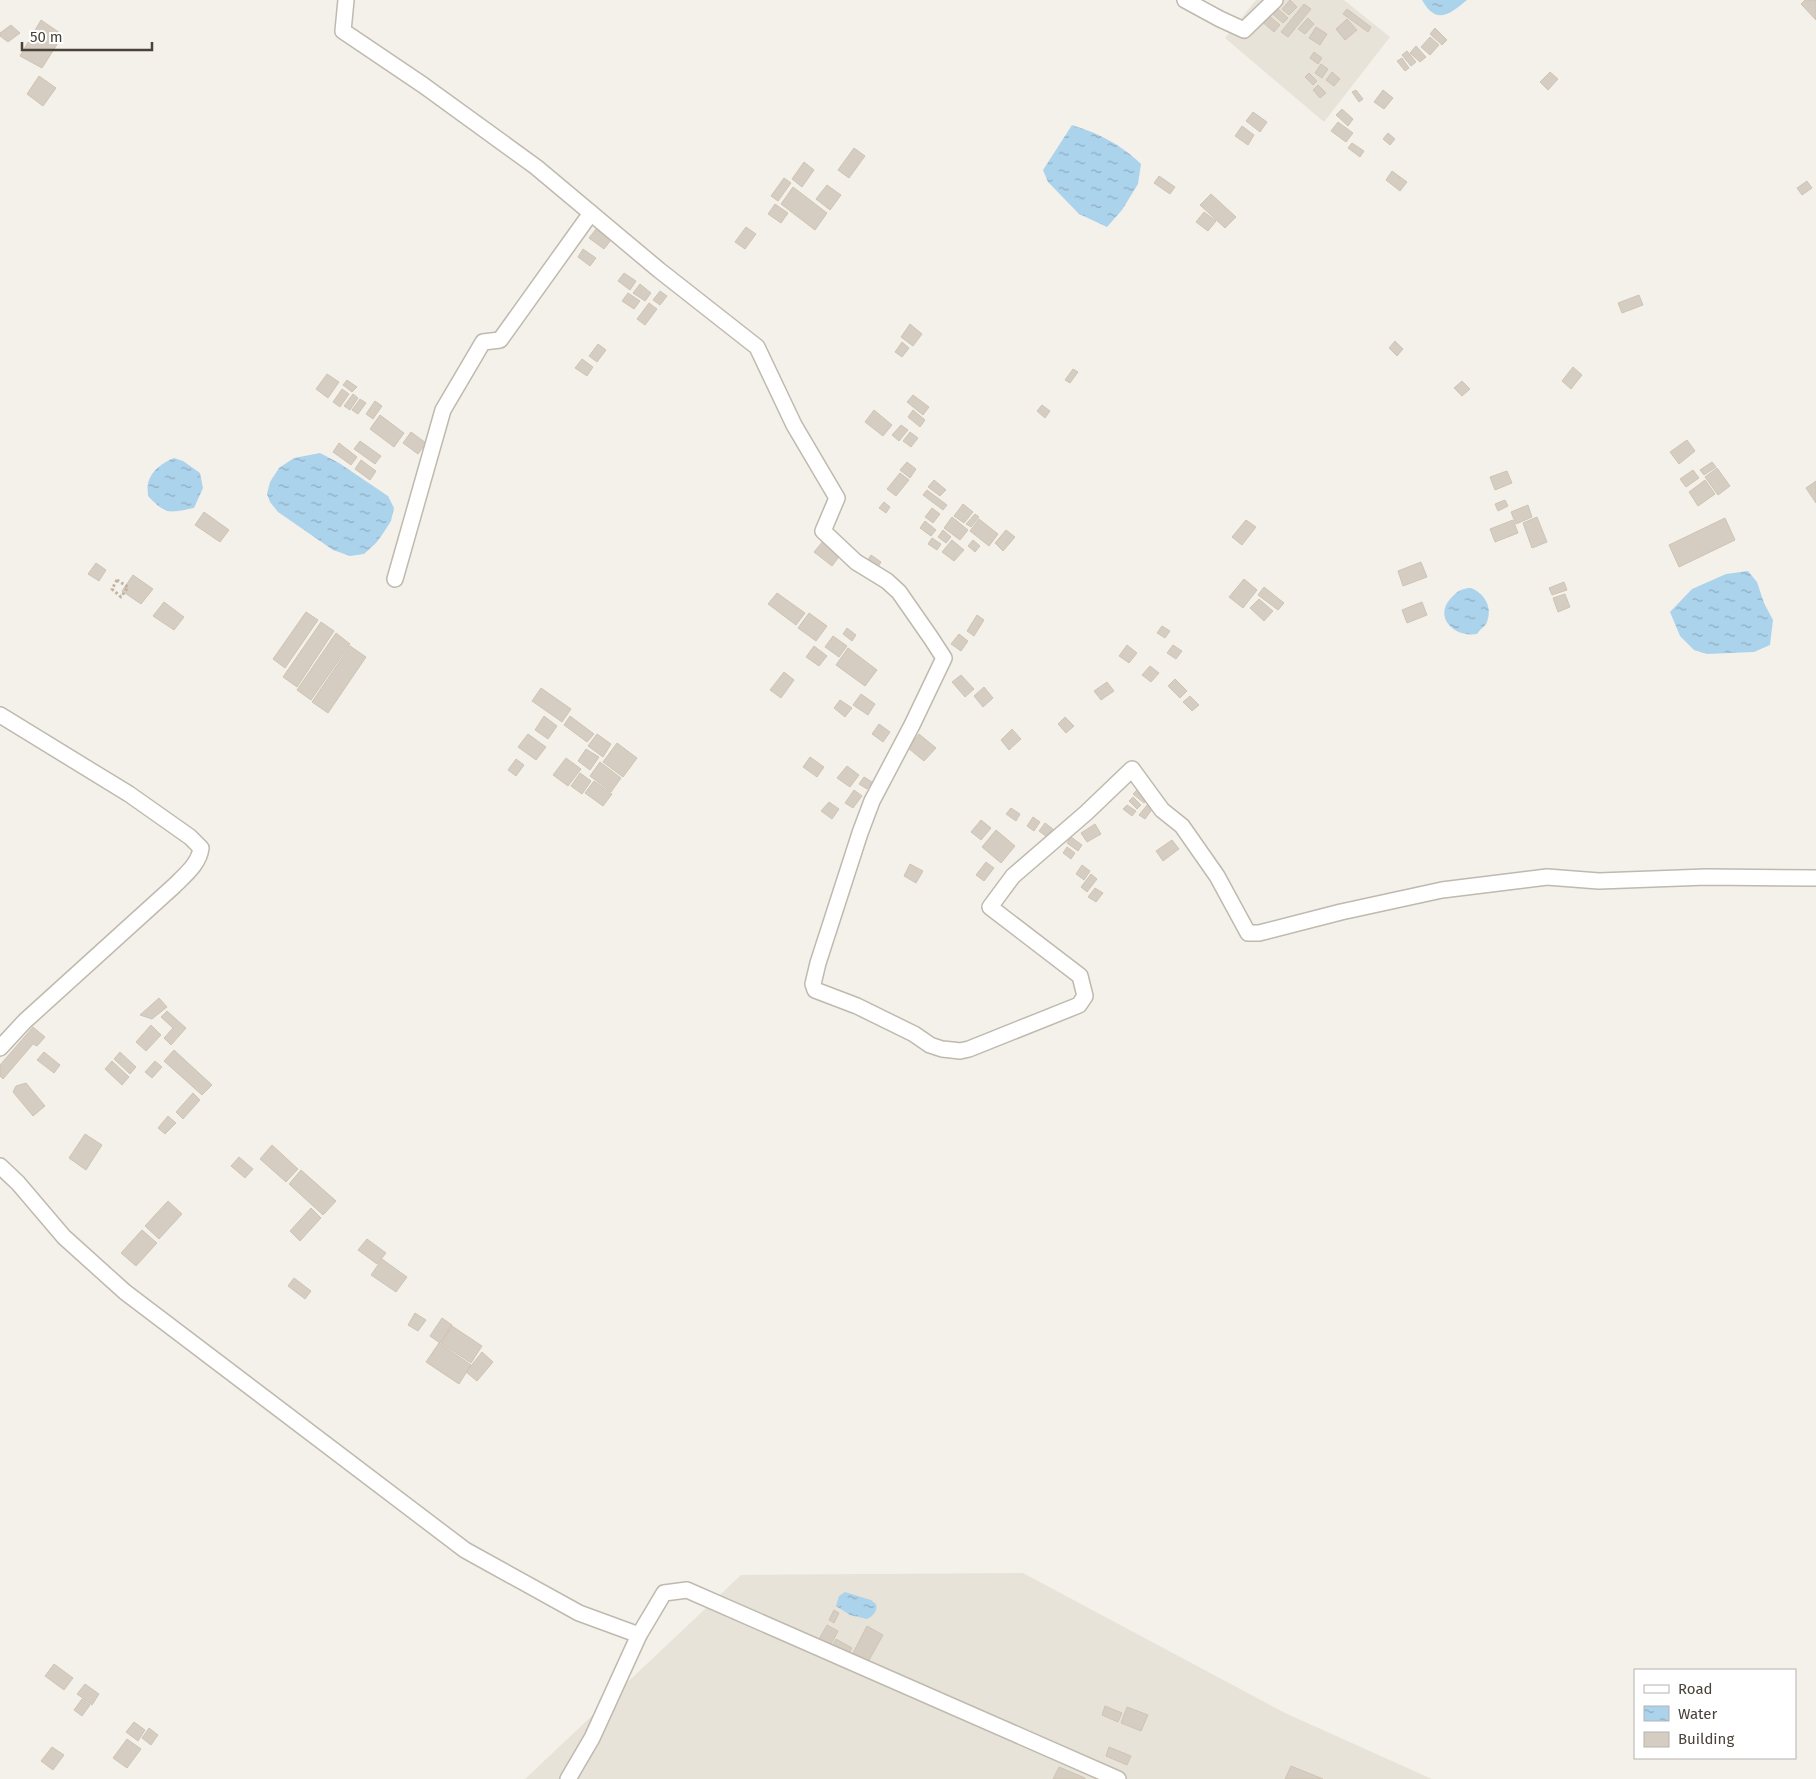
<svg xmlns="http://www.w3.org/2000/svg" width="1816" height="1779" font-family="'Fira Sans',sans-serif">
<defs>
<pattern id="water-ripples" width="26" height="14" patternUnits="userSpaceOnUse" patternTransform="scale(1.25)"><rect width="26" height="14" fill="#acd3ec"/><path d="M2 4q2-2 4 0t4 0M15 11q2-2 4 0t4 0" fill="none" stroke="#8eadc0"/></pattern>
</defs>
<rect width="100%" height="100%" fill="#f4f1eb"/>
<g fill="#e8e3d9">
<polygon points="1256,0 1344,0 1390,37 1324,122 1225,38"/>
<polygon points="1023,1573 1285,1713 1432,1779 525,1779 741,1575"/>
</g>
<g fill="url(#water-ripples)">
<path d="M1422 0H1467C1449 15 1436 25 1422 0Z"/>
<path d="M1072 125C1100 134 1120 144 1141 164L1138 184 1122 210 1107 227 1079 214 1048 182 1043 170Z"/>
<polygon points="320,453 339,463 388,496 394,508 391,521 382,535 376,543 364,554 350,556 333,550 278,512 270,502 267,494 270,482 279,468 294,458"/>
<path d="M174 458 183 461 200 473 203 488 194 508C169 513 166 515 148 496 148 492 147 487 148 483 151 471 163 462 174 458Z"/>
<polygon points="1748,571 1757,582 1764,603 1773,620 1770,645 1754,652 1707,654 1694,650 1680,636 1670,612 1692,589 1726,574"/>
<path d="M1471 588C1484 593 1493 607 1487 622 1486 626 1480 629 1477 634 1453 638 1431 615 1454 595 1459 590 1464 588 1471 588Z"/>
<path d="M845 1592 871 1600 876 1604C878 1611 873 1616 867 1619L850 1615 836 1606 839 1596Z"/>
</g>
<g fill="#d5cdc1" stroke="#cfc4b4">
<polygon points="1290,0 1297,7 1289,15 1282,9"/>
<polygon points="1805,0 1816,0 1816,20 1801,4"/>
<polygon points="1304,4 1311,9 1288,37 1281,32"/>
<polygon points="1275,6 1288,18 1283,23 1270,12"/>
<polygon points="1347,9 1371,27 1368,32 1343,14"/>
<polygon points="1266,13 1280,25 1274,32 1260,20"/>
<polygon points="1308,18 1314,24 1305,34 1298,29"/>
<polygon points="1347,19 1357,30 1345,40 1336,29"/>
<polygon points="41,20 63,35 42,68 20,56"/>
<polygon points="11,25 20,33 8,42 0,36 0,33"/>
<polygon points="1316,27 1327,34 1320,45 1309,38"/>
<polygon points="1435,28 1447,40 1442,45 1430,34"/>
<polygon points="1430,37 1439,45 1430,55 1421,47"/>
<polygon points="1416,46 1426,57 1420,62 1410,53"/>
<polygon points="1407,51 1416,62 1411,66 1402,55"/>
<polygon points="1314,52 1322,58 1318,64 1310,58"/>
<polygon points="1402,58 1409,68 1405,71 1397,61"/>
<polygon points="1321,64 1328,69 1322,78 1315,73"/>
<polygon points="1332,72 1340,79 1334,86 1326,80"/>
<polygon points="1550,72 1558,79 1548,90 1540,82"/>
<polygon points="1309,73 1317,81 1313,85 1305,77"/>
<polygon points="39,76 56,88 43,106 27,94"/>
<polygon points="1318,85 1326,93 1320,98 1313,90"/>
<polygon points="1356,90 1363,99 1359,102 1352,92"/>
<polygon points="1383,90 1393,98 1384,109 1374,102"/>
<polygon points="1342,109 1353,119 1348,126 1336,115"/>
<polygon points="1253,112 1267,122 1260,132 1246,121"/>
<polygon points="1338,122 1353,133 1346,142 1331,131"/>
<polygon points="1242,126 1254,135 1248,145 1235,136"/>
<polygon points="1388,133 1395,139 1390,145 1383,139"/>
<polygon points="1352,143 1364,151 1360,157 1348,148"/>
<polygon points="854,148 865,156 849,178 838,170"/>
<polygon points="804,162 814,170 802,187 792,179"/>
<polygon points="1392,171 1407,182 1400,191 1386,180"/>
<polygon points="1159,176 1175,187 1170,194 1154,183"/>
<polygon points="784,178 791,183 778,201 771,196"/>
<polygon points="1807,181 1812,188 1802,195 1797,188"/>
<polygon points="827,185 841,195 830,210 816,199"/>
<polygon points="793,187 827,213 815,230 781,204"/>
<polygon points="1211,194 1236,217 1225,228 1200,205"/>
<polygon points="775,204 788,213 781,223 768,214"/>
<polygon points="1204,212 1216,221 1208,231 1196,222"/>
<polygon points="746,227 756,234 745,249 735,242"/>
<polygon points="596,229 611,240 604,249 589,238"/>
<polygon points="583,249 596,258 590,266 578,257"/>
<polygon points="624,273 636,281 630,290 618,281"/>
<polygon points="640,284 651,293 645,301 633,293"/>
<polygon points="660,291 667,296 660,305 653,300"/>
<polygon points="628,293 640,301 634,309 622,301"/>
<polygon points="1639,295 1643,305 1622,313 1618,303"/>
<polygon points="649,303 657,309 645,325 637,319"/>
<polygon points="910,324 922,334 913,346 901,337"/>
<polygon points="1395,341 1403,349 1397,356 1389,348"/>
<polygon points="902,342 909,348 902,357 895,352"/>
<polygon points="598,344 606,350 597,362 589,356"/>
<polygon points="582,359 593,367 587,376 575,368"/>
<polygon points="1573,367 1582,375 1571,389 1562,381"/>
<polygon points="1073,369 1078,372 1070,383 1065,380"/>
<polygon points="327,374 339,382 328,398 316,389"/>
<polygon points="347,380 357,387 352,392 343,385"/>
<polygon points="1462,381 1470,389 1462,396 1454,388"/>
<polygon points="342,389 349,394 340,407 333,402"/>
<polygon points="353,394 358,398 350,410 344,406"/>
<polygon points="913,395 929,407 923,415 907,402"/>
<polygon points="360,399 366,403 358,414 352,410"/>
<polygon points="375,401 382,406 373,419 366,414"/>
<polygon points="1042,405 1050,411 1045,418 1037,411"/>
<polygon points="874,410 892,425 883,436 865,422"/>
<polygon points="913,410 925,420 920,427 908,417"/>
<polygon points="380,415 404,433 394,447 370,429"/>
<polygon points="901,425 908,430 899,441 892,435"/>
<polygon points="411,432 426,443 418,454 403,443"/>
<polygon points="910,432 918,438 911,447 903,441"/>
<polygon points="1687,440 1695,451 1679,464 1670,452"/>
<polygon points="360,441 381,456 375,464 354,449"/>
<polygon points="339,443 357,457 351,465 333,452"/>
<polygon points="361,460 376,471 370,480 355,469"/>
<polygon points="907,462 916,469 910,478 900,470"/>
<polygon points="1712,462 1716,467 1704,475 1700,470"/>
<polygon points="1717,468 1730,486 1718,495 1705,477"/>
<polygon points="1693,470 1699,478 1686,487 1680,479"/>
<polygon points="1507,471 1512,483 1495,490 1490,477"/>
<polygon points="900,473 909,480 896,496 887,489"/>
<polygon points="934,480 946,490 940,496 928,487"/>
<polygon points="1705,480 1715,494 1698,506 1689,492"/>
<polygon points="1816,481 1816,503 1806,488"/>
<polygon points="927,490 947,505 943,510 923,495"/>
<polygon points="1505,500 1508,506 1498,511 1495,504"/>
<polygon points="884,502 890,507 886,513 879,508"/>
<polygon points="963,504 973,512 964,523 954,516"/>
<polygon points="1528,505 1532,517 1516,524 1511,512"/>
<polygon points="932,508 940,514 933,523 925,517"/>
<polygon points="204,512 229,530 220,542 195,525"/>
<polygon points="975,514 979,517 971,527 966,524"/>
<polygon points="952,517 968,530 960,540 944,528"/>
<polygon points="1537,517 1547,542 1532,548 1523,523"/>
<polygon points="1725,518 1735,540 1679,567 1669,545"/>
<polygon points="979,519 998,534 989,546 970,531"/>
<polygon points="1246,520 1256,527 1242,545 1232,537"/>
<polygon points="1513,520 1518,533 1495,542 1490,529"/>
<polygon points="925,521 936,530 931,536 920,528"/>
<polygon points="943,530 951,537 946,543 938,537"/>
<polygon points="1006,530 1015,537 1003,551 995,543"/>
<polygon points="932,538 941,544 937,550 928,544"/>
<polygon points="824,540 841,554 832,566 814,552"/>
<polygon points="952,540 964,550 954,561 942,552"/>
<polygon points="973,540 980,546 975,552 968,546"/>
<polygon points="871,555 881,562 876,570 866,563"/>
<polygon points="1421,562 1427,577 1403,586 1398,571"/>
<polygon points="96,563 106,570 99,581 88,574"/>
<polygon points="133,575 153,589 141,604 122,591"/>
<polygon points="1244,579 1257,590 1243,608 1229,597"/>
<polygon points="1564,582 1567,590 1552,595 1549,588"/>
<polygon points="1264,587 1284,603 1278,610 1258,595"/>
<polygon points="777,593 805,613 796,625 768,604"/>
<polygon points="1565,594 1570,607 1558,612 1553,598"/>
<polygon points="1259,599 1273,611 1264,621 1250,608"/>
<polygon points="164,602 184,617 174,630 153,616"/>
<polygon points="1422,602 1427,615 1407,623 1402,610"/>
<polygon points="306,612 318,620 285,668 273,659"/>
<polygon points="809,613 827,626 816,641 798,628"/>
<polygon points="977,615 984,620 974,636 967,631"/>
<polygon points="321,622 334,631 297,687 283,677"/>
<polygon points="1162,626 1170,631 1165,638 1157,633"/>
<polygon points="847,628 856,635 852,641 843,634"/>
<polygon points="336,633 350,644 311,700 297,690"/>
<polygon points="959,634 968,641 961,651 951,644"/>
<polygon points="833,636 847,646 839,657 825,647"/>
<polygon points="1127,645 1137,653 1129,663 1119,656"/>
<polygon points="1173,645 1182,651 1176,659 1167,653"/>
<polygon points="350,646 366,657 328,713 312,702"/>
<polygon points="814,646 827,656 819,666 806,657"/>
<polygon points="848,648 877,670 865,686 836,665"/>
<polygon points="1150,666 1159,673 1151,682 1142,675"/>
<polygon points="784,672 794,680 781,698 770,690"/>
<polygon points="961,675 974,689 965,697 952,682"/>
<polygon points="1175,679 1187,691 1180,698 1168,686"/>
<polygon points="1107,682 1114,691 1101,700 1094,691"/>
<polygon points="984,687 993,698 983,707 974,696"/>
<polygon points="541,688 571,709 562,722 532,701"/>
<polygon points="861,694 875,704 868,715 853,705"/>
<polygon points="1190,696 1199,705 1192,711 1183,702"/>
<polygon points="840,700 852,708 845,717 834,708"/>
<polygon points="544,716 557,726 548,739 535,730"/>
<polygon points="570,716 594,734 587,742 564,725"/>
<polygon points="1065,717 1074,726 1066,733 1058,724"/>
<polygon points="879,724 890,732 883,742 872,734"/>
<polygon points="1012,729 1021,739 1009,750 1001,740"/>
<polygon points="528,734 546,747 536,760 518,747"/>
<polygon points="597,734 611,744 603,757 588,746"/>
<polygon points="919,734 936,748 924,761 908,748"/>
<polygon points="617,743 637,758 623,777 603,762"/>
<polygon points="586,749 599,757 590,770 578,761"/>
<polygon points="810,757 824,767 817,777 803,767"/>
<polygon points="566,758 581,769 568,786 553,775"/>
<polygon points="516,759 524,765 516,776 508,770"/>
<polygon points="600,762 621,778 611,792 590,776"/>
<polygon points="847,766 859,775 850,787 837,778"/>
<polygon points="580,773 591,781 582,794 571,786"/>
<polygon points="864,777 872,782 867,789 859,784"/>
<polygon points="594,781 612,794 603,806 585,793"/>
<polygon points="1138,789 1149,797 1144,803 1133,794"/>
<polygon points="854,790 862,796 853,808 845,803"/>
<polygon points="1133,797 1141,805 1137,809 1129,801"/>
<polygon points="829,802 839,809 832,819 821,811"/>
<polygon points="1148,804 1153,808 1145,819 1139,815"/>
<polygon points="1127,805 1136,811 1132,816 1123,809"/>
<polygon points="1011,808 1020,814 1016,821 1006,814"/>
<polygon points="1033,817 1040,822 1034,831 1027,826"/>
<polygon points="981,820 991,828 981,840 971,832"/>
<polygon points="1045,823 1053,829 1047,837 1039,831"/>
<polygon points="1095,824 1101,834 1087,842 1081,833"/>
<polygon points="996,830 1015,846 1001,863 982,847"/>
<polygon points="1071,837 1082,845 1078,851 1067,843"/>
<polygon points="1172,840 1179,849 1163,861 1156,851"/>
<polygon points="1067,847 1075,853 1071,859 1063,853"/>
<polygon points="986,862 994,868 984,881 976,875"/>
<polygon points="910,864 923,871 916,883 904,876"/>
<polygon points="1082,865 1090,871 1084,880 1076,874"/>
<polygon points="1091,874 1097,879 1087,892 1081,887"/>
<polygon points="1095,888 1103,893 1096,902 1088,897"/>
<polygon points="159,998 167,1007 152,1019 140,1015"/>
<polygon points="167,1011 186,1028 171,1045 164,1038 173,1028 161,1017"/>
<polygon points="151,1025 161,1035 146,1051 136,1042"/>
<polygon points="33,1027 45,1037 37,1046 33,1044 3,1079 0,1076 0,1065"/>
<polygon points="174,1050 212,1085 202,1095 164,1061"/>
<polygon points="44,1052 60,1065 54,1073 37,1060"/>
<polygon points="120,1052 136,1067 130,1074 114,1059"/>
<polygon points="112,1061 129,1077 122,1085 105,1069"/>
<polygon points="155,1061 162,1067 152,1078 145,1072"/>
<polygon points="26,1083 45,1106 33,1116 13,1092 16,1086"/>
<polygon points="193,1093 200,1100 183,1119 176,1112"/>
<polygon points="168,1116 176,1123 165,1134 158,1128"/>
<polygon points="85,1134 102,1145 86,1170 69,1158"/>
<polygon points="272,1145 298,1169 286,1182 260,1159"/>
<polygon points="239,1157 253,1169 245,1178 231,1166"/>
<polygon points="301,1170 336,1201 323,1215 289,1184"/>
<polygon points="168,1201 182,1214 159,1239 145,1226"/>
<polygon points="311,1208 321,1218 300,1241 290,1231"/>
<polygon points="142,1230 157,1243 136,1266 121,1253"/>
<polygon points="367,1239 386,1253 377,1264 358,1250"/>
<polygon points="382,1259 407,1277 396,1292 371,1275"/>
<polygon points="294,1278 311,1291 305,1299 288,1286"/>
<polygon points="415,1313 426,1320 418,1331 408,1325"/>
<polygon points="442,1318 452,1325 440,1343 430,1336"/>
<polygon points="452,1326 482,1346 471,1363 441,1343"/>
<polygon points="439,1343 471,1365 459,1384 426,1362"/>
<polygon points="482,1352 493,1362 477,1381 466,1372"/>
<polygon points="834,1610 839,1613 834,1623 829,1620"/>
<polygon points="827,1625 838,1631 829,1648 818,1641"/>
<polygon points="867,1626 883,1635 868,1662 853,1653"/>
<polygon points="836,1639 852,1648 847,1657 831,1648"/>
<polygon points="54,1664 73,1678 64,1690 45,1676"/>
<polygon points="85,1684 99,1694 92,1705 77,1694"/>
<polygon points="82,1699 90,1705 82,1716 74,1710"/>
<polygon points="1105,1706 1122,1713 1118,1722 1102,1715"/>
<polygon points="1127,1707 1148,1715 1141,1731 1121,1723"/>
<polygon points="134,1722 145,1730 138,1741 126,1732"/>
<polygon points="149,1728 158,1735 151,1745 142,1738"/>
<polygon points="127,1739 141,1749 127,1768 113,1758"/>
<polygon points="52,1747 64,1755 53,1770 41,1761"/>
<polygon points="1109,1747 1131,1756 1127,1765 1106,1756"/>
<polygon points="1291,1766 1323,1779 1285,1779"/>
<polygon points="1059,1767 1085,1778 1085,1779 1053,1779"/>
</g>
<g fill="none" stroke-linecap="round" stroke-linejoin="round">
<g stroke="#bfb9ae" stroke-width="18">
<g id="street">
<polyline points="346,0 343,31 423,85 536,167 659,270 757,347 794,425 837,498 823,531 856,562 887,581 899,592 931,638 944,658 912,725 872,801 860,833 818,963 813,984 815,990 857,1006 914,1034 930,1045 942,1049 952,1050 960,1051 969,1049 1079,1005 1085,996 1080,976 990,907 1013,876 1086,813 1132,769 1162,810 1182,826 1217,876 1248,933 1259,933 1341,912 1442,890 1547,877 1599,881 1706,877 1816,878"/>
<polyline points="1185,0 1220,19 1244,30 1275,0"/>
<polyline points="395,579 443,410 483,342 500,340 591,213"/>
<path d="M0 715 129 794 190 837 201 848C199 864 185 875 174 886L25 1021 0 1048"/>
<polyline points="0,1166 18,1183 64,1237 125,1292 465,1550 579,1613 639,1635"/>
<polyline points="568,1779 592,1738 639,1635 664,1593 687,1590 1118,1779"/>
</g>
</g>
<polygon stroke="#c0b4a0" stroke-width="3" stroke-dasharray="2.5 2.5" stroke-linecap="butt" points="117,580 128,587 121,597 112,589"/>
<use href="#street" stroke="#fff" stroke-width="15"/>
</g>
<rect x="1634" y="1669" width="162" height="90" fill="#ffffff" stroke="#b6b3b0"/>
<rect x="1644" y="1685" width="25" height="8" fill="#ffffff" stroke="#b6b3b0"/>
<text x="1678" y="1694" font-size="15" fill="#484239">Road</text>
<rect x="1644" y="1706" width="25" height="15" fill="url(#water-ripples)" stroke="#b6b3b0"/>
<text x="1678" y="1719" font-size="15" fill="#484239">Water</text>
<rect x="1644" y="1732" width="25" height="15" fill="#d5cdc1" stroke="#b6b3b0"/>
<text x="1678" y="1744" font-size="15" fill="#484239">Building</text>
<path d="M22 42v8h130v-8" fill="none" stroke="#484239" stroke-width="2.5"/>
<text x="30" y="42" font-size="15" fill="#484239" stroke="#ffffff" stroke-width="4" paint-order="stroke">50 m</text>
</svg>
